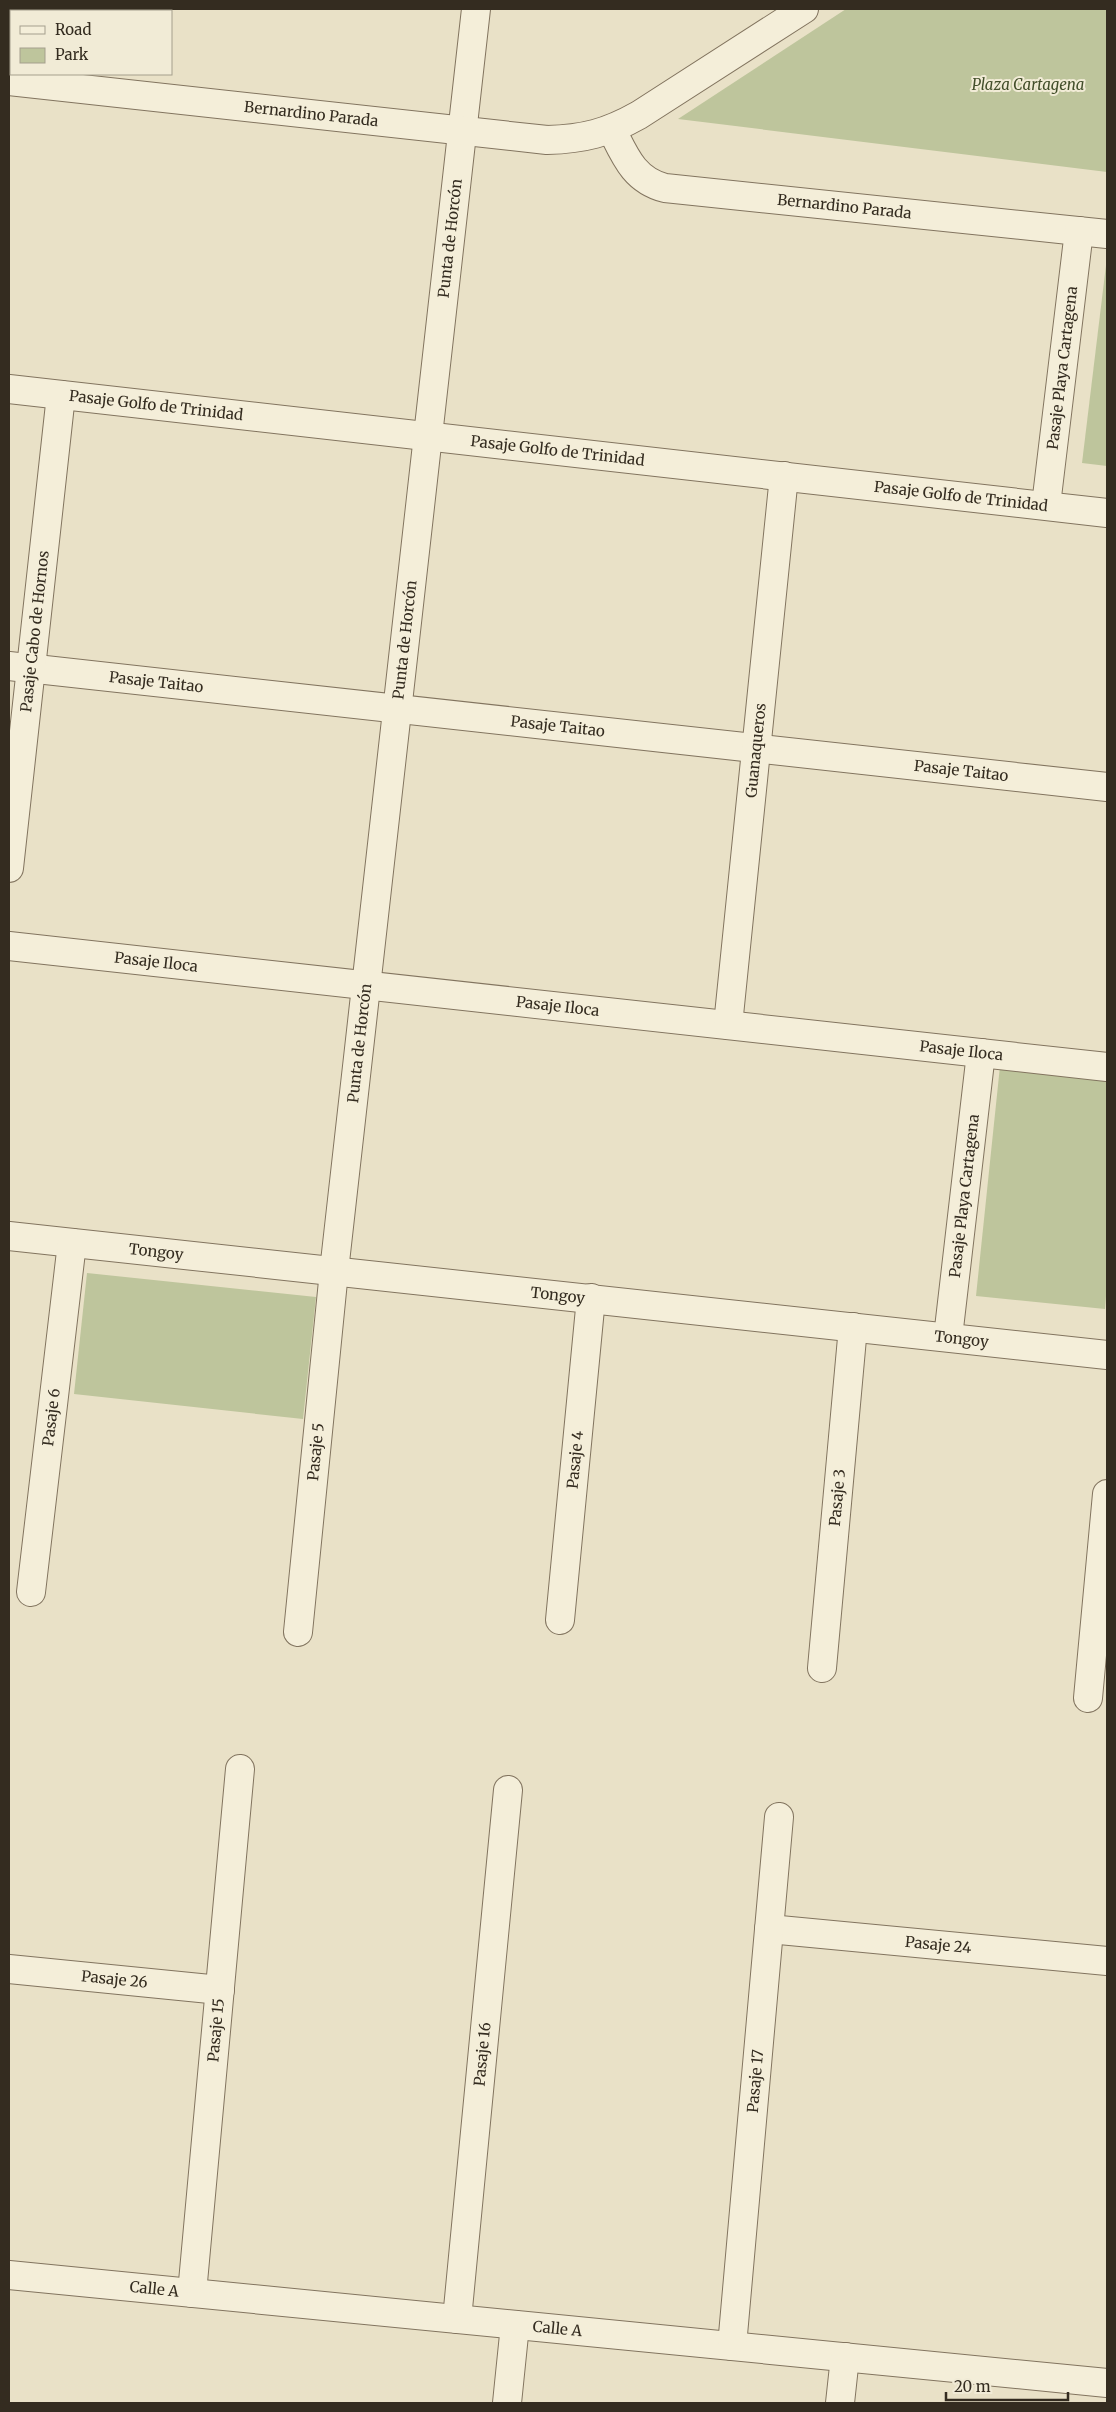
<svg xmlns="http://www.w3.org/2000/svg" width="1116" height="2412" font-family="Merriweather,serif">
<rect width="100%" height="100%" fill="#e9e1c7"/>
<g fill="#bec59c">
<polygon points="846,9 1107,9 1107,172 678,119"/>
<polygon points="1107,257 1107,466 1082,463"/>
<polygon points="1000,1066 1107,1078 1107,1284 1105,1309 976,1296"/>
<polygon points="87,1273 316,1297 303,1419 74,1394"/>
</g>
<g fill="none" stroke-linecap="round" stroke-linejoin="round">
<g stroke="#82745f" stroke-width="30">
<g id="minor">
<path id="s1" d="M612 130C625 156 634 180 665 188L1107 234"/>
<path id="s2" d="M9 389 1107 513"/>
<path id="s3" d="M1046 505 1079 231"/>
<path id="s4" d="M9 666 1107 787"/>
<path id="s5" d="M9 868 61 395"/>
<path id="s6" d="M9 946 1107 1067"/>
<path id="s7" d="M728 1025 784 476"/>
<path id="s8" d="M9 1236 1107 1355"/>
<path id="s9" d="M948 1337 981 1053"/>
<path id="s10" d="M31 1592 72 1243"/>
<path id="s11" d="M560 1620 591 1298"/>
<path id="s12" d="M298 1632 334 1271 476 9"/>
<path id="s13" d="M822 1668 853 1327"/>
<polyline points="1088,1698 1107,1494"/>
<path id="s14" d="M769 1929 1107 1961"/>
<path id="s15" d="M9 1969 220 1990"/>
<path id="s16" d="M9 2275 1107 2383"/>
<path id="s17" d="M192 2293 240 1769"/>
<path id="s18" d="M457 2319 508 1790"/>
<path id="s19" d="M732 2346 779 1817"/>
<polyline points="507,2403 515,2325"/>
<polyline points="840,2403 845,2357"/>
</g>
</g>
<g stroke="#82745f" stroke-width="30">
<g id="tertiary">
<path id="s20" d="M9 81 547 140C584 139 607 133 639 115L804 9"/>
</g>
</g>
<use href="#minor" stroke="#f4eed9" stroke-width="28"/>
<use href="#tertiary" stroke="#f4eed9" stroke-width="28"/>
</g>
<g text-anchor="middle" stroke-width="4" stroke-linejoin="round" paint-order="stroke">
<g font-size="15" font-style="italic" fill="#424e2a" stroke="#f1ebd6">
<text x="1028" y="90">Plaza Cartagena</text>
</g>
<g font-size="15" fill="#342c20" stroke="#f1ebd6">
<text dy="5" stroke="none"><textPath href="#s20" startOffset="304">Bernardino Parada</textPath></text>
<text dy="5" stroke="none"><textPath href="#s1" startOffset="262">Bernardino Parada</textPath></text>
<text dy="5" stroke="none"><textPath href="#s12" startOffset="1402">Punta de Horcón</textPath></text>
<text dy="5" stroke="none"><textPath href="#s3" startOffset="138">Pasaje Playa Cartagena</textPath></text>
<text dy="5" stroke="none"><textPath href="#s2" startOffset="148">Pasaje Golfo de Trinidad</textPath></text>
<text dy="5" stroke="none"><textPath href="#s2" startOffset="552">Pasaje Golfo de Trinidad</textPath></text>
<text dy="5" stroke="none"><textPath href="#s2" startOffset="958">Pasaje Golfo de Trinidad</textPath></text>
<text dy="5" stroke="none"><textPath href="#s5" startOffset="238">Pasaje Cabo de Hornos</textPath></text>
<text dy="5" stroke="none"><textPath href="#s12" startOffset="998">Punta de Horcón</textPath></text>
<text dy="5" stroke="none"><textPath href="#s4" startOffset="148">Pasaje Taitao</textPath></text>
<text dy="5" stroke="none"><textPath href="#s4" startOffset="552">Pasaje Taitao</textPath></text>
<text dy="5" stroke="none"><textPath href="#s7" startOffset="276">Guanaqueros</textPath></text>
<text dy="5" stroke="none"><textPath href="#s4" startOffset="958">Pasaje Taitao</textPath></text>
<text dy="5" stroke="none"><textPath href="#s6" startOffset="148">Pasaje Iloca</textPath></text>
<text dy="5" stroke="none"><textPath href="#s6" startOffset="552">Pasaje Iloca</textPath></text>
<text dy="5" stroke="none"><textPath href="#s12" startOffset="592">Punta de Horcón</textPath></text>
<text dy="5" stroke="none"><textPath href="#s6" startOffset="958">Pasaje Iloca</textPath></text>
<text dy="5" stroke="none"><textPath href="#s9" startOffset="142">Pasaje Playa Cartagena</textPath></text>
<text dy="5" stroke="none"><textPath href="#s8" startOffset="148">Tongoy</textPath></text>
<text dy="5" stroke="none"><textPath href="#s8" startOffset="552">Tongoy</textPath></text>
<text dy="5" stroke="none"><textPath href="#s8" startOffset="958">Tongoy</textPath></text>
<text dy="5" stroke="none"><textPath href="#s10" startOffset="176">Pasaje 6</textPath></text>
<text dy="5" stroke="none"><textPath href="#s12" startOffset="181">Pasaje 5</textPath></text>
<text dy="5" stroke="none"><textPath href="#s11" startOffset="161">Pasaje 4</textPath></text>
<text dy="5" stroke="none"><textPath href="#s13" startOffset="171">Pasaje 3</textPath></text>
<text dy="5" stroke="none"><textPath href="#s14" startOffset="170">Pasaje 24</textPath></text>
<text dy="5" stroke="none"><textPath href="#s15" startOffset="106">Pasaje 26</textPath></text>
<text dy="5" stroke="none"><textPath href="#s17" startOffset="264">Pasaje 15</textPath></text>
<text dy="5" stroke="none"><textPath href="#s18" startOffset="266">Pasaje 16</textPath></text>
<text dy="5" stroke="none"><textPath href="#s19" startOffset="266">Pasaje 17</textPath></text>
<text dy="5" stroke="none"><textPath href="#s16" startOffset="146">Calle A</textPath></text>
<text dy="5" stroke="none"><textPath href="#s16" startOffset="551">Calle A</textPath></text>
</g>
</g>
<rect width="1116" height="2412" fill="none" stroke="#342c20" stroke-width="20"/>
<rect x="10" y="10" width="162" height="65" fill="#f1ebd6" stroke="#a59f8d"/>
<rect x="20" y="26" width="25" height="8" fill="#f4eed9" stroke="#a59f8d"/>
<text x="55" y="35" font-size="15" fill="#342c20">Road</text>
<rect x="20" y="48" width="25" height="15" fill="#bec59c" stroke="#a59f8d"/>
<text x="55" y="60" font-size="15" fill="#342c20">Park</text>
<path d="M946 2392v8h122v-8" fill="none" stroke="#342c20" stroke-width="2.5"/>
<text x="954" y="2392" font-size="15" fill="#342c20" stroke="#f1ebd6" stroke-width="4" paint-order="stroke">20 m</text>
</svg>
